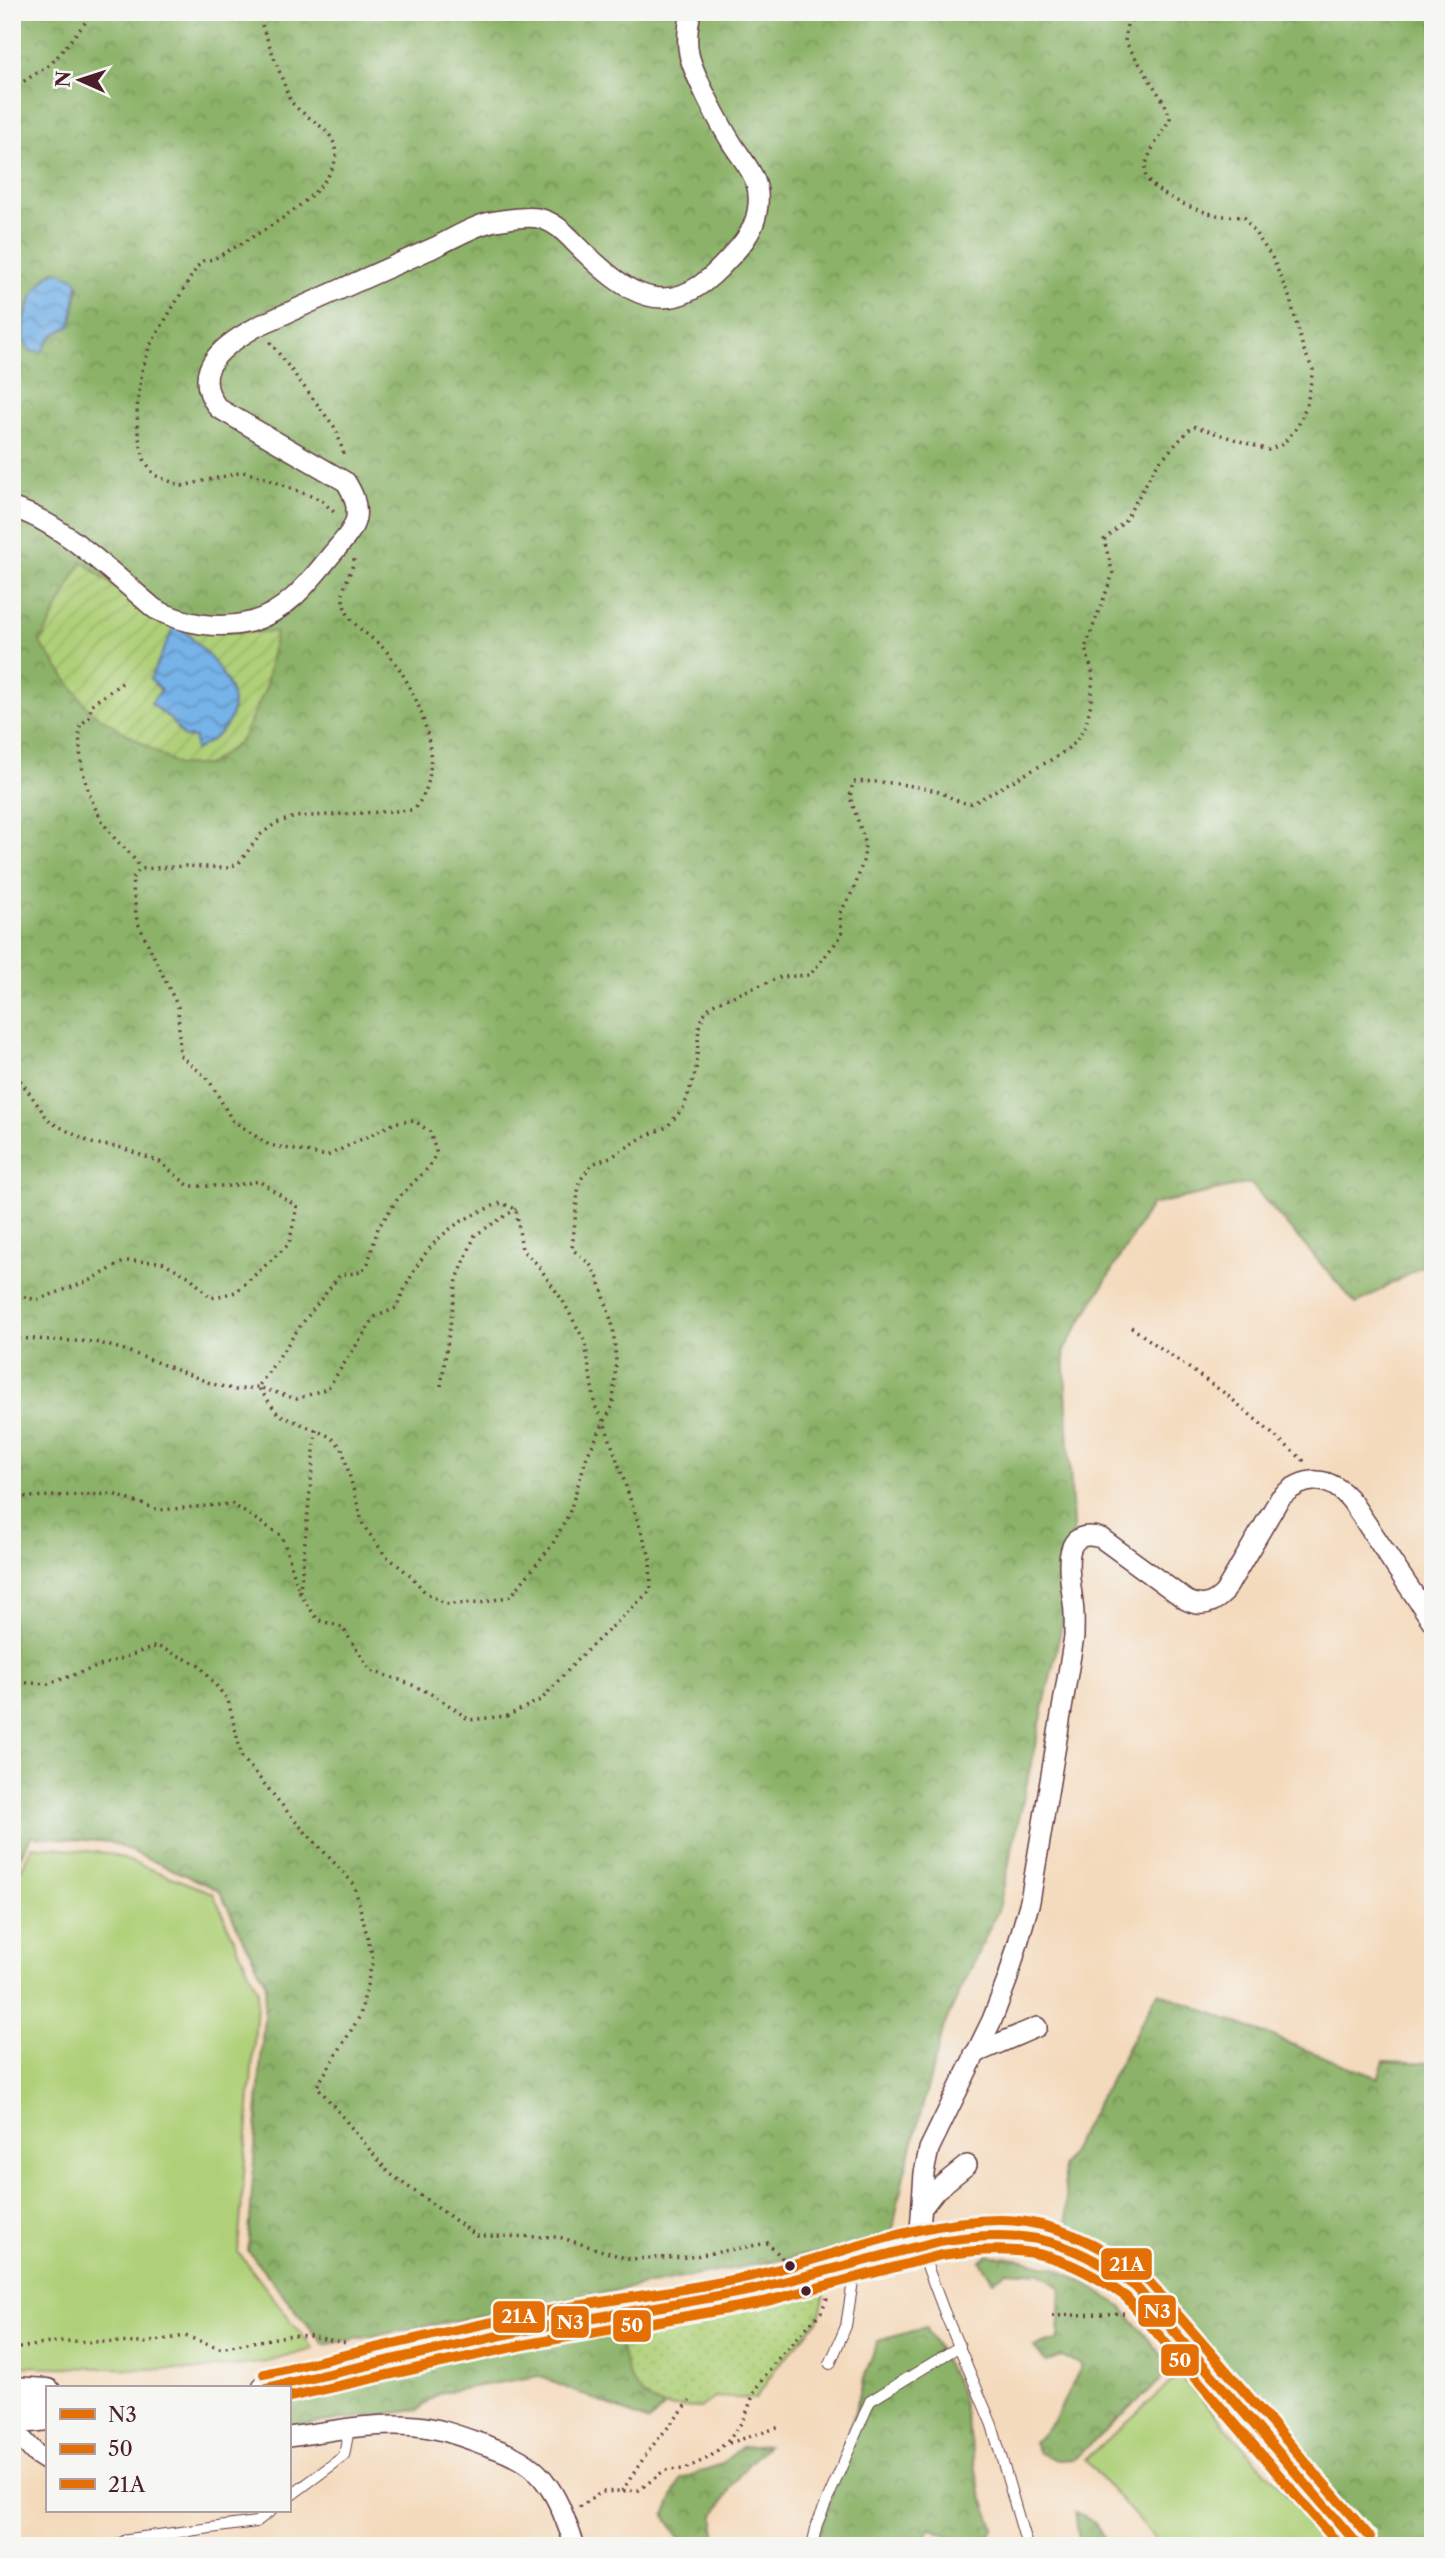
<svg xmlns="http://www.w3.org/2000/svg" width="1445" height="2558" font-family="'Libre Caslon Text',serif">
<defs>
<pattern id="forest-crowns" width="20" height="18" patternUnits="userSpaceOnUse" patternTransform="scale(1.75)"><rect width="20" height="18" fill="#8bb268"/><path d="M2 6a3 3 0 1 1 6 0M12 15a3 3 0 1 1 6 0" fill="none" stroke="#749056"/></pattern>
<pattern id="park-dots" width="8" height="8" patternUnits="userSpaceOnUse" patternTransform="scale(1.75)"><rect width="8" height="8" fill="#afd078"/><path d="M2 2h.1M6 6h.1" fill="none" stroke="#98b268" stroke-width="1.8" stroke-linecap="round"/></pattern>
<pattern id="garden-furrows" width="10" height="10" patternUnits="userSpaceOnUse" patternTransform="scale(1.75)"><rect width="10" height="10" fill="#afd078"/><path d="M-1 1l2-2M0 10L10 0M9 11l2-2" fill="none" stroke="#98b268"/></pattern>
<pattern id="water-waves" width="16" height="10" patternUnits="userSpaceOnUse" patternTransform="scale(1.75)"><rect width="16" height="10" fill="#76b3e8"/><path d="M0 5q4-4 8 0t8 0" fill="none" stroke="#6391bc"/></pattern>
</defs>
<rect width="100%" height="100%" fill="#f6f6f2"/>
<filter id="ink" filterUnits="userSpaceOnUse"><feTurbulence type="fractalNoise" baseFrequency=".0143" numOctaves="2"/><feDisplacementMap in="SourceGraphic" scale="14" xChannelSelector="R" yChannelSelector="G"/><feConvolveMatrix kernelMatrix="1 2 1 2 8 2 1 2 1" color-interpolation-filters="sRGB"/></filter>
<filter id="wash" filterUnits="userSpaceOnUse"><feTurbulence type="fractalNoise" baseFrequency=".00686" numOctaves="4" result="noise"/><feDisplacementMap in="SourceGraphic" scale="28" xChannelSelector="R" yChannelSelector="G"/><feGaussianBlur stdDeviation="1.57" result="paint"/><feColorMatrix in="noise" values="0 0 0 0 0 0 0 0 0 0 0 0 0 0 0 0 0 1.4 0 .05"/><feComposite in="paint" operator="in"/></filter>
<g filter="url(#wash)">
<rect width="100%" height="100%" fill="#f4dabc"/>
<g fill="#afd078" stroke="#7c7852" stroke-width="2">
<polygon points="32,1846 108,1853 213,1893 258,1991 238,2252 313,2349 268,2362 199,2370 12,2366 12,1888"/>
<polygon points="1179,2375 1326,2538 1317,2546 1162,2546 1085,2460"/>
</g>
<g fill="url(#forest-crowns)" stroke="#6a684a" stroke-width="2" fill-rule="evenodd">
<path d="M12 12H1433V1260L1356 1304 1250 1183 1151 1205 1064 1350 1075 1566 999 1908 944 2026 904 2175 891 2239 324 2345 248 2251 266 1984 219 1890 110 1842 31 1836 12 1874ZM54 271 79 286 71 325 53 336 35 352H32C11 334 35 281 54 271Z"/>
<polygon points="1158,1992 1378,2078 1384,2061 1433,2063 1433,2546 1384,2546 1365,2530 1174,2311 1124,2260 1068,2228 1063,2166"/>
<polygon points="988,2255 1024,2260 1058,2269 1089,2285 1121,2306 1173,2369 1074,2459 1057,2460 1039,2453 1034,2442 1054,2421 1082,2365 1062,2356 1046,2362 1034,2347 1059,2339 1061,2288 1040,2273 1007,2271 993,2281 980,2261"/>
<polygon points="755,2308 729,2343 649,2422 538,2376 439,2393 418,2410 289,2426 289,2396 416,2362 661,2318"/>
<polygon points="926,2327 960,2390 980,2490 994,2528 983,2546 973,2546 930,2528 922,2546 816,2546 866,2372 878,2341"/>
<path d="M767 2445 741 2472 715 2515V2546C680 2546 682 2543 665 2515L681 2479 721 2464 742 2447Z"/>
<polygon points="1075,2513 1095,2522 1107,2546 1080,2546"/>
</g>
<path fill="url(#park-dots)" stroke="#7c7852" stroke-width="2" d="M826 2291 818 2321 775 2369 756 2399 715 2397 700 2408C688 2407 673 2408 661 2405 627 2395 622 2356 617 2326L661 2318 760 2308Z"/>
<polygon fill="url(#garden-furrows)" stroke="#7c7852" stroke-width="2" points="82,561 143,609 230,632 276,632 265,690 241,741 208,765 178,765 90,711 40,643"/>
<g fill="url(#water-waves)" stroke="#60698a" stroke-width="2">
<path d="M58 271 75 279 78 283 71 325 52 336 42 351 32 352C11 335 36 274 58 271Z"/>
<path d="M176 623C216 661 271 712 195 750V738L184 737 170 719 151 703 161 690 150 679Z"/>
</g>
</g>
<g filter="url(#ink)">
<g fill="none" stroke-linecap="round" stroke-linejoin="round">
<g stroke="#643b41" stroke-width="12">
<g id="service">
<polyline points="920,2247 944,2311 992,2425 1027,2546"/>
<polyline points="830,2364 846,2326 854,2275 858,2265"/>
<polyline points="289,2497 344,2456 349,2429"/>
<polyline points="115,2546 128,2539 256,2522 271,2511"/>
<polyline points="812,2546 817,2524 870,2401 960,2346"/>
</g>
</g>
<g stroke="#643b41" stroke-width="22">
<g id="minor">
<path d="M12 508C61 521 115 576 155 609 184 624 218 630 250 622 286 613 310 581 332 554 341 543 353 532 356 518 358 504 353 493 346 482L218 408C188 368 226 344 258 326 316 300 374 274 433 248 450 240 478 223 496 221 508 219 527 216 538 218 557 222 568 236 581 249 626 293 666 323 719 269 735 252 753 236 757 212 763 181 748 168 733 145 721 126 693 74 689 54 686 40 688 26 691 12"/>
<polyline points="974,2054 1037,2027"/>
<polyline points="922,2208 936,2190 967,2165"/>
<path d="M919 2245 924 2173 929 2149 992 2020 1008 1978 1030 1901 1074 1637C1074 1625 1075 1615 1073 1603 1071 1580 1056 1525 1101 1538L1186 1600C1201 1608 1212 1605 1224 1593L1280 1498C1304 1475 1330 1474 1352 1502L1433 1623"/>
<polyline points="12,2428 36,2454 47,2461"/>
<path d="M289 2437C330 2431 374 2422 416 2426 441 2428 465 2438 488 2446 510 2453 533 2464 546 2483 560 2501 567 2525 575 2546"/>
</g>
</g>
<g stroke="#643b41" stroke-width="31">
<g id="secondary">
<path d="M267 2388C362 2366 459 2342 556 2324 621 2312 688 2304 753 2290 832 2273 920 2235 1000 2234 1050 2234 1097 2257 1136 2287L1359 2546"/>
<polyline points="12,2391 47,2393"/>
<polyline points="12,2420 47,2416"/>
</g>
</g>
<g stroke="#643b41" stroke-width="3.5" stroke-dasharray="2 5" stroke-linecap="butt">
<path d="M257 12 290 100C301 116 325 124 333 141 355 187 244 241 214 259L203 261 197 267 149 347 142 371 137 408 138 434 144 459 154 475 182 486 243 472 260 476 321 500 336 514"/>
<polyline points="12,89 52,63 94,12"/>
<polyline points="270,342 336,429 344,455 341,455"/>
<polyline points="12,481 16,488"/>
<path d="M354 559C352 574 339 589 344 605 350 627 373 636 387 652 418 689 452 770 413 810L295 817 276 823 260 835 239 863 227 868 186 866 140 869 132 879 137 921 178 1007 180 1055 209 1080 232 1120 269 1145 327 1156 397 1122 415 1121 430 1132 436 1151 433 1160 428 1168 399 1197 378 1228 368 1263 361 1272 340 1275 301 1325 258 1387 278 1414 331 1437 342 1448 363 1525 385 1555 410 1575 425 1592 445 1604 481 1603 511 1596 552 1545 569 1514 587 1456 613 1405 616 1361 613 1327 599 1280 590 1264 572 1249 579 1182 592 1164 613 1156 643 1137 667 1127 684 1107 696 1070 699 1027 704 1014 713 1004 781 977 810 975 842 935 840 913 855 887 864 858 865 842 850 797 853 782C877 780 913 785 936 791 949 795 960 805 973 803L1058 756 1075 743 1086 725 1091 703 1093 674 1085 648 1113 574 1104 540 1124 522 1158 463 1193 426 1268 450 1283 444 1298 426 1307 404 1313 370 1303 348 1290 299 1272 257 1244 217C1235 216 1226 217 1217 215 1199 212 1146 192 1145 172 1145 155 1163 133 1170 118L1165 104 1125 41 1127 24 1140 12"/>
<path d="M122 683 92 704 89 718 80 725C77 763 88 805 112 835 123 849 130 850 140 869"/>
<polyline points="12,1069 50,1122 91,1143 122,1148 160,1162 189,1186 231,1186 260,1181 297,1207 289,1244 236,1292 211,1298 190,1277 162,1262 125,1261 91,1280 37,1300 12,1294"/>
<polyline points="1131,1327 1227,1395 1303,1460 1300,1464"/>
<path d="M12 1338 95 1342 122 1349 213 1384 236 1390 258 1387 297 1399 328 1388 375 1317 396 1308C421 1250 441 1225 501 1203L516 1209 522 1250 537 1264 563 1301 585 1342 595 1406 604 1422 650 1557 651 1590 579 1658 542 1699 507 1716 469 1720C433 1692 415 1684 371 1671L342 1627 318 1620 300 1594 282 1536 232 1504 159 1510 113 1494 26 1497 12 1483"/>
<polyline points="441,1386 457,1279 475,1235 516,1209"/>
<polyline points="300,1592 316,1430"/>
<polyline points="12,1682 48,1684 157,1646 199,1665 228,1700 242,1757 296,1822 354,1884 373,1959 360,2016 317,2086 389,2173 477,2236 559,2237 628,2259 690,2257 768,2243 783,2259"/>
<polyline points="1052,2316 1126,2313"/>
<polyline points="12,2349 63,2341 144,2343 185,2336 220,2348 292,2335 310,2336 346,2343"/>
<polyline points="729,2443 780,2427"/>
<polyline points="622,2491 649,2450 690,2401"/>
<polyline points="579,2507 602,2492 639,2490 665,2470 685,2469 710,2457 729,2440 744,2419 756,2388 775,2362 821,2312 829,2294"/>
</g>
<use href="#service" stroke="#fff" stroke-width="10"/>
<use href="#minor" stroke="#fff" stroke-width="19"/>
<use href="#secondary" stroke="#fff" stroke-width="28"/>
<g stroke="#f6f6f2" stroke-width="16">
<path id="bus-1" d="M267 2388 520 2331 753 2290 939 2241C1021 2228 1068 2237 1136 2287L1359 2546"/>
</g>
<g stroke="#f6f6f2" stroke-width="16">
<path id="bus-2" d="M289 2397 522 2345 756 2304 941 2255C1019 2243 1062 2251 1126 2297L1340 2546"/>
</g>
<g stroke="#f6f6f2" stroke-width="16">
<path id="bus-3" d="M264 2374C360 2352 456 2328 554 2310 618 2298 683 2291 747 2277 831 2259 913 2220 1000 2220 1054 2220 1103 2245 1145 2277L1370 2537"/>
</g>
<use href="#bus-1" stroke="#e46f06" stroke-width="10"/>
<use href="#bus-2" stroke="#e46f06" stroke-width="10"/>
<use href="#bus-3" stroke="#e46f06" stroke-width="10"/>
</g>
</g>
<g fill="#4a1f2b" stroke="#f6f6f2" stroke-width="2.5">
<circle cx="790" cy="2266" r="6"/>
<circle cx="806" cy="2291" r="6"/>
</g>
<g stroke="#f6f6f2" stroke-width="2.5">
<rect x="1100" y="2247" width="53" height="34" rx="7" fill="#e46f06"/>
<rect x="1137" y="2294" width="40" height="34" rx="7" fill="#e46f06"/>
<rect x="492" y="2300" width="54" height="34" rx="7" fill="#e46f06"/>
<rect x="550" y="2305" width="40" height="34" rx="7" fill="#e46f06"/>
<rect x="612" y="2309" width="40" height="34" rx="7" fill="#e46f06"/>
<rect x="1160" y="2343" width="40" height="34" rx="7" fill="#e46f06"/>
</g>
<g font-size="19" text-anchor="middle" font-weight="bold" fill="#fff">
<text x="1127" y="2271">21A</text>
<text x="1157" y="2318">N3</text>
<text x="519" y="2323">21A</text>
<text x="570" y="2329">N3</text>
<text x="632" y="2332">50</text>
<text x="1180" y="2367">50</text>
</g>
<rect width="1445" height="2558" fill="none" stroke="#f6f6f2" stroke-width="42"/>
<rect x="46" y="2386" width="245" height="126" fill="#f6f6f2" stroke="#b1a0a2" stroke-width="2"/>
<rect x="60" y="2409" width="35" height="10" fill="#e46f06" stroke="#b1a0a2" stroke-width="2"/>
<text x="108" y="2422" font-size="21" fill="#4a1f2b">N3</text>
<rect x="60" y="2444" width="35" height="10" fill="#e46f06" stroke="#b1a0a2" stroke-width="2"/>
<text x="108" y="2456" font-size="21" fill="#4a1f2b">50</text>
<rect x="60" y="2479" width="35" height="10" fill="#e46f06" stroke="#b1a0a2" stroke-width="2"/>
<text x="108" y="2492" font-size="21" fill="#4a1f2b">21A</text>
<g transform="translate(80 80) rotate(273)" stroke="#f6f6f2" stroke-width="5" paint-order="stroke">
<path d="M0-5L12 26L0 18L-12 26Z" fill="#4a1f2b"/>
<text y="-10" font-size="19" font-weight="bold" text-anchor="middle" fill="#4a1f2b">N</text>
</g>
</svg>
